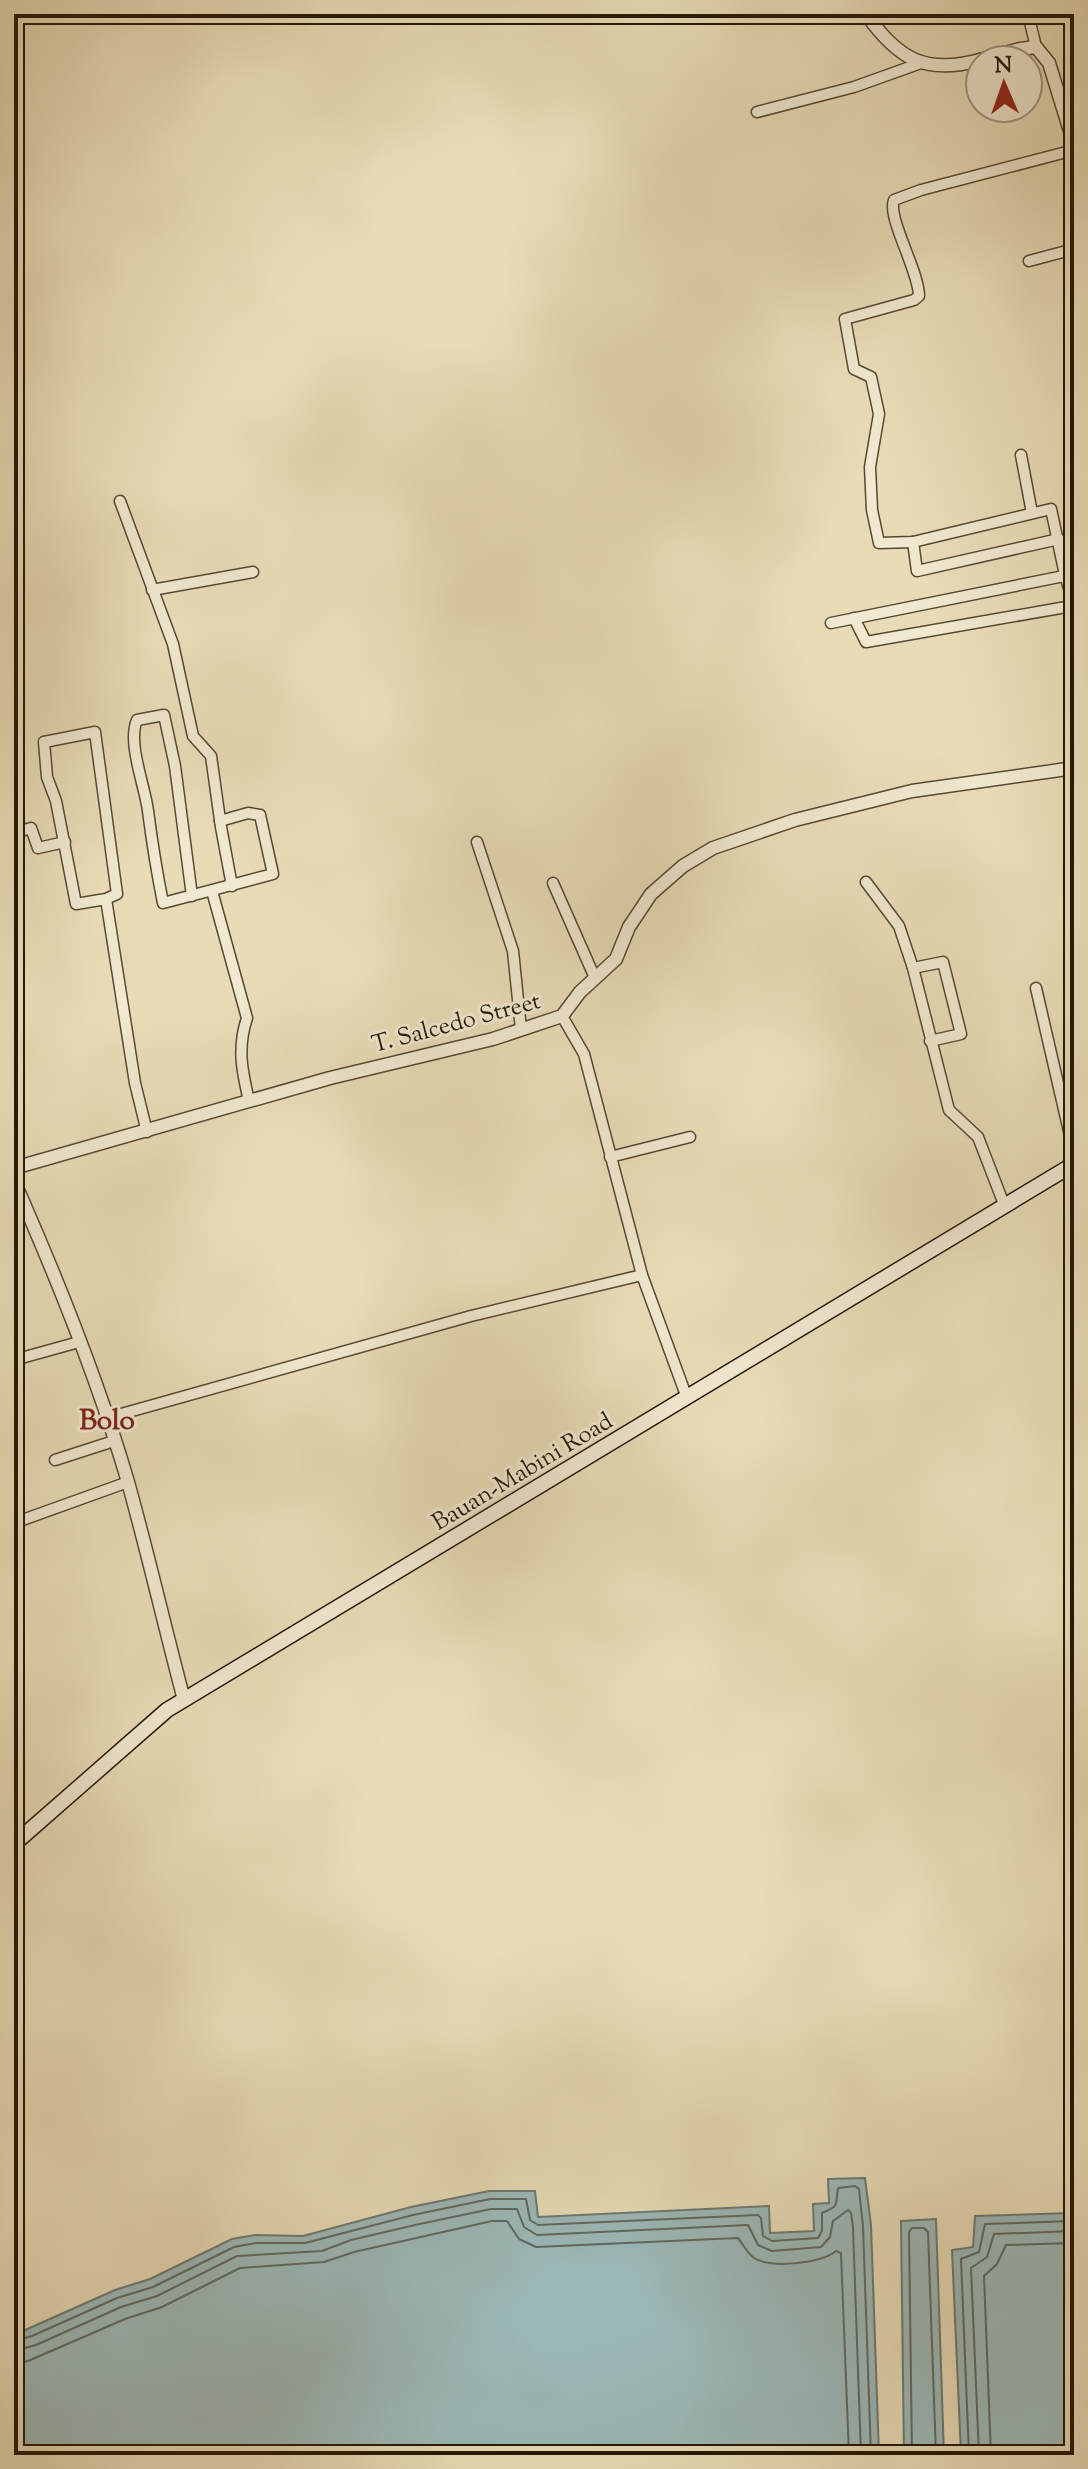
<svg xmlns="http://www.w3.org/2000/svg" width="1088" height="2469" font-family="'Sorts Mill Goudy',serif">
<rect width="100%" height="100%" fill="#e8dcb7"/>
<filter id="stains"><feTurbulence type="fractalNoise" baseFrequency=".0025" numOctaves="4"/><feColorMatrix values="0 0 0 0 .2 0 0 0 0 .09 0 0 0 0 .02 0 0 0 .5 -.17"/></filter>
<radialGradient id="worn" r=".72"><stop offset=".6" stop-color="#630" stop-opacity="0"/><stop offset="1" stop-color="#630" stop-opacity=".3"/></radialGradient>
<g fill="#9cb9b9" stroke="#6c7972" stroke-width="2">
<polygon points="865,2178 871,2225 879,2455 14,2455 14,2335 115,2290 150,2279 232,2239 255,2235 303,2236 411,2207 489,2191 535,2191 538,2217 769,2206 770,2233 814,2231 813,2204 829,2203 828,2179"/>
<polygon points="1072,2213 1074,2455 957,2455 961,2454 952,2250 973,2247 975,2216"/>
<polygon points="936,2219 944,2455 904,2455 901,2221"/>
</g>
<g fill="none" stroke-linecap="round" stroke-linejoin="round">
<g stroke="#606860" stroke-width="2">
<path d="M14 2341 32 2336 117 2298 153 2287 234 2247 256 2243H305L413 2215 490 2199H526L530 2220 538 2225 758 2215 761 2218 763 2236 772 2241 818 2238 822 2231V2213C840 2205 835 2207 838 2188L855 2186 859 2189 863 2226 871 2455"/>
<polyline points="14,2351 36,2345 121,2307 157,2296 237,2256 322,2251 351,2240 415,2225 491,2209 517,2209 524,2227 537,2235 748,2225 758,2245 772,2251 821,2247 830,2237 833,2221 848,2210 851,2213 853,2227 861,2455"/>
<path d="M14 2364 28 2361 125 2319 162 2307 240 2268 324 2262 354 2252 492 2221H507L519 2239 536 2247 738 2238C743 2244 747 2253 754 2258 772 2269 821 2263 836 2251L841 2253 849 2455"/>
<polyline points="912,2455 909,2232 912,2228 924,2228 928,2232 936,2455"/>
<polyline points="969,2455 961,2259 979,2252 985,2224 1074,2221"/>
<polyline points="979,2455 971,2268 987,2257 994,2234 1074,2231"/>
<polyline points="991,2455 984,2276 997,2264 1006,2245 1074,2243"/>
</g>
<g stroke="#564933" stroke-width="13">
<g id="minor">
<polyline points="1028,14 1036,47"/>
<polyline points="757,112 854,87 921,63"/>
<polyline points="1029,261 1074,249"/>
<polyline points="1021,455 1032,513"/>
<polyline points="120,501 173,644 193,736 211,756 221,827 232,886"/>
<polyline points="913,542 917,571 1059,539"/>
<polyline points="152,590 253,572"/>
<path d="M854 618 866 642 1072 606 1073 602 1065 575 1051 509 913 542 879 543 872 510 870 467 879 414 871 377 854 369 845 319 914 300 919 296C919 271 887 218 894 200L921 190 1074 150"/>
<polyline points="831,623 1074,574"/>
<polyline points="14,833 31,828 38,848 65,842"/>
<polyline points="477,842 513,951 521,1029"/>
<polyline points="866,882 899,926 913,968 949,1110 978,1137 1005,1207"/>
<polyline points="553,883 595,978"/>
<path d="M212 891 247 1018C237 1048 242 1071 249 1101"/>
<path d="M192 896 175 766 164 715 137 720C127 743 145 786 148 811 152 842 157 873 163 903L273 874 260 815 248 813 220 821"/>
<polyline points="106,899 76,904 56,801 47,777 44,742 95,732 117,894 106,899 135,1083 147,1132"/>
<polyline points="913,968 943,962 961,1034 930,1041"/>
<polyline points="1036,988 1074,1153"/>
<polyline points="562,1016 584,1054 642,1275 687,1398"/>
<polyline points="610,1157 690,1137"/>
<polyline points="14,1360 79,1342"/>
<polyline points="107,1418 471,1316 642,1275"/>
<polyline points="55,1460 114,1441"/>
<polyline points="14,1523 128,1482"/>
</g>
</g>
<g stroke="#564933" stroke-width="15">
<g id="tertiary">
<path d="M866 14C898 59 925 75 980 60"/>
<polyline points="980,60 1020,49 1036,47 1049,63 1074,144"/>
<polyline points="14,1168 330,1078 493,1039 562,1016 580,992 616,959 629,927 651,894 683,866 713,848 795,820 912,791 1074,768"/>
<path d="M14 1181C57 1278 98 1380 128 1482 148 1554 165 1628 184 1700"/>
</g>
</g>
<g stroke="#251807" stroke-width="17">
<polyline id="secondary" points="14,1844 167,1710 1074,1164"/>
</g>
<use href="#minor" stroke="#f0e8d0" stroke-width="10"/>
<use href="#tertiary" stroke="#f0e8d0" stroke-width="12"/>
<use href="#secondary" stroke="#f0e8d0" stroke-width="14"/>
</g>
<g text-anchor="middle" stroke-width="6" stroke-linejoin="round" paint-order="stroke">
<g font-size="24" fill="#251807" stroke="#f0e8d0">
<text transform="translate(456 1022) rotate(-15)" y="8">T. Salcedo Street</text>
<text transform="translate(522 1471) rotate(-31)" y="8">Bauan-Mabini Road</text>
</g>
<g font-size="28" font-weight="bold" fill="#7a1f14" stroke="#f0e8d0">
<text x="107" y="1429">Bolo</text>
</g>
</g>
<rect width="1088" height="2469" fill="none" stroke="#e8dcb7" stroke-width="48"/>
<rect x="16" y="16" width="1056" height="2437" fill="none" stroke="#251807" stroke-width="4"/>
<rect x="24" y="24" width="1040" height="2421" fill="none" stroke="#251807" stroke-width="2"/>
<g transform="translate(1004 84) rotate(358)"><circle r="38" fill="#f0e8d0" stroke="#9f9580" stroke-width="2"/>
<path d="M0-6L14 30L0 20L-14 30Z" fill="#8f2418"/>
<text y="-12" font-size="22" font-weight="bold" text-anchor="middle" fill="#251807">N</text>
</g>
<rect width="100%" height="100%" filter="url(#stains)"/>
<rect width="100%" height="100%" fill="url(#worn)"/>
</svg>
